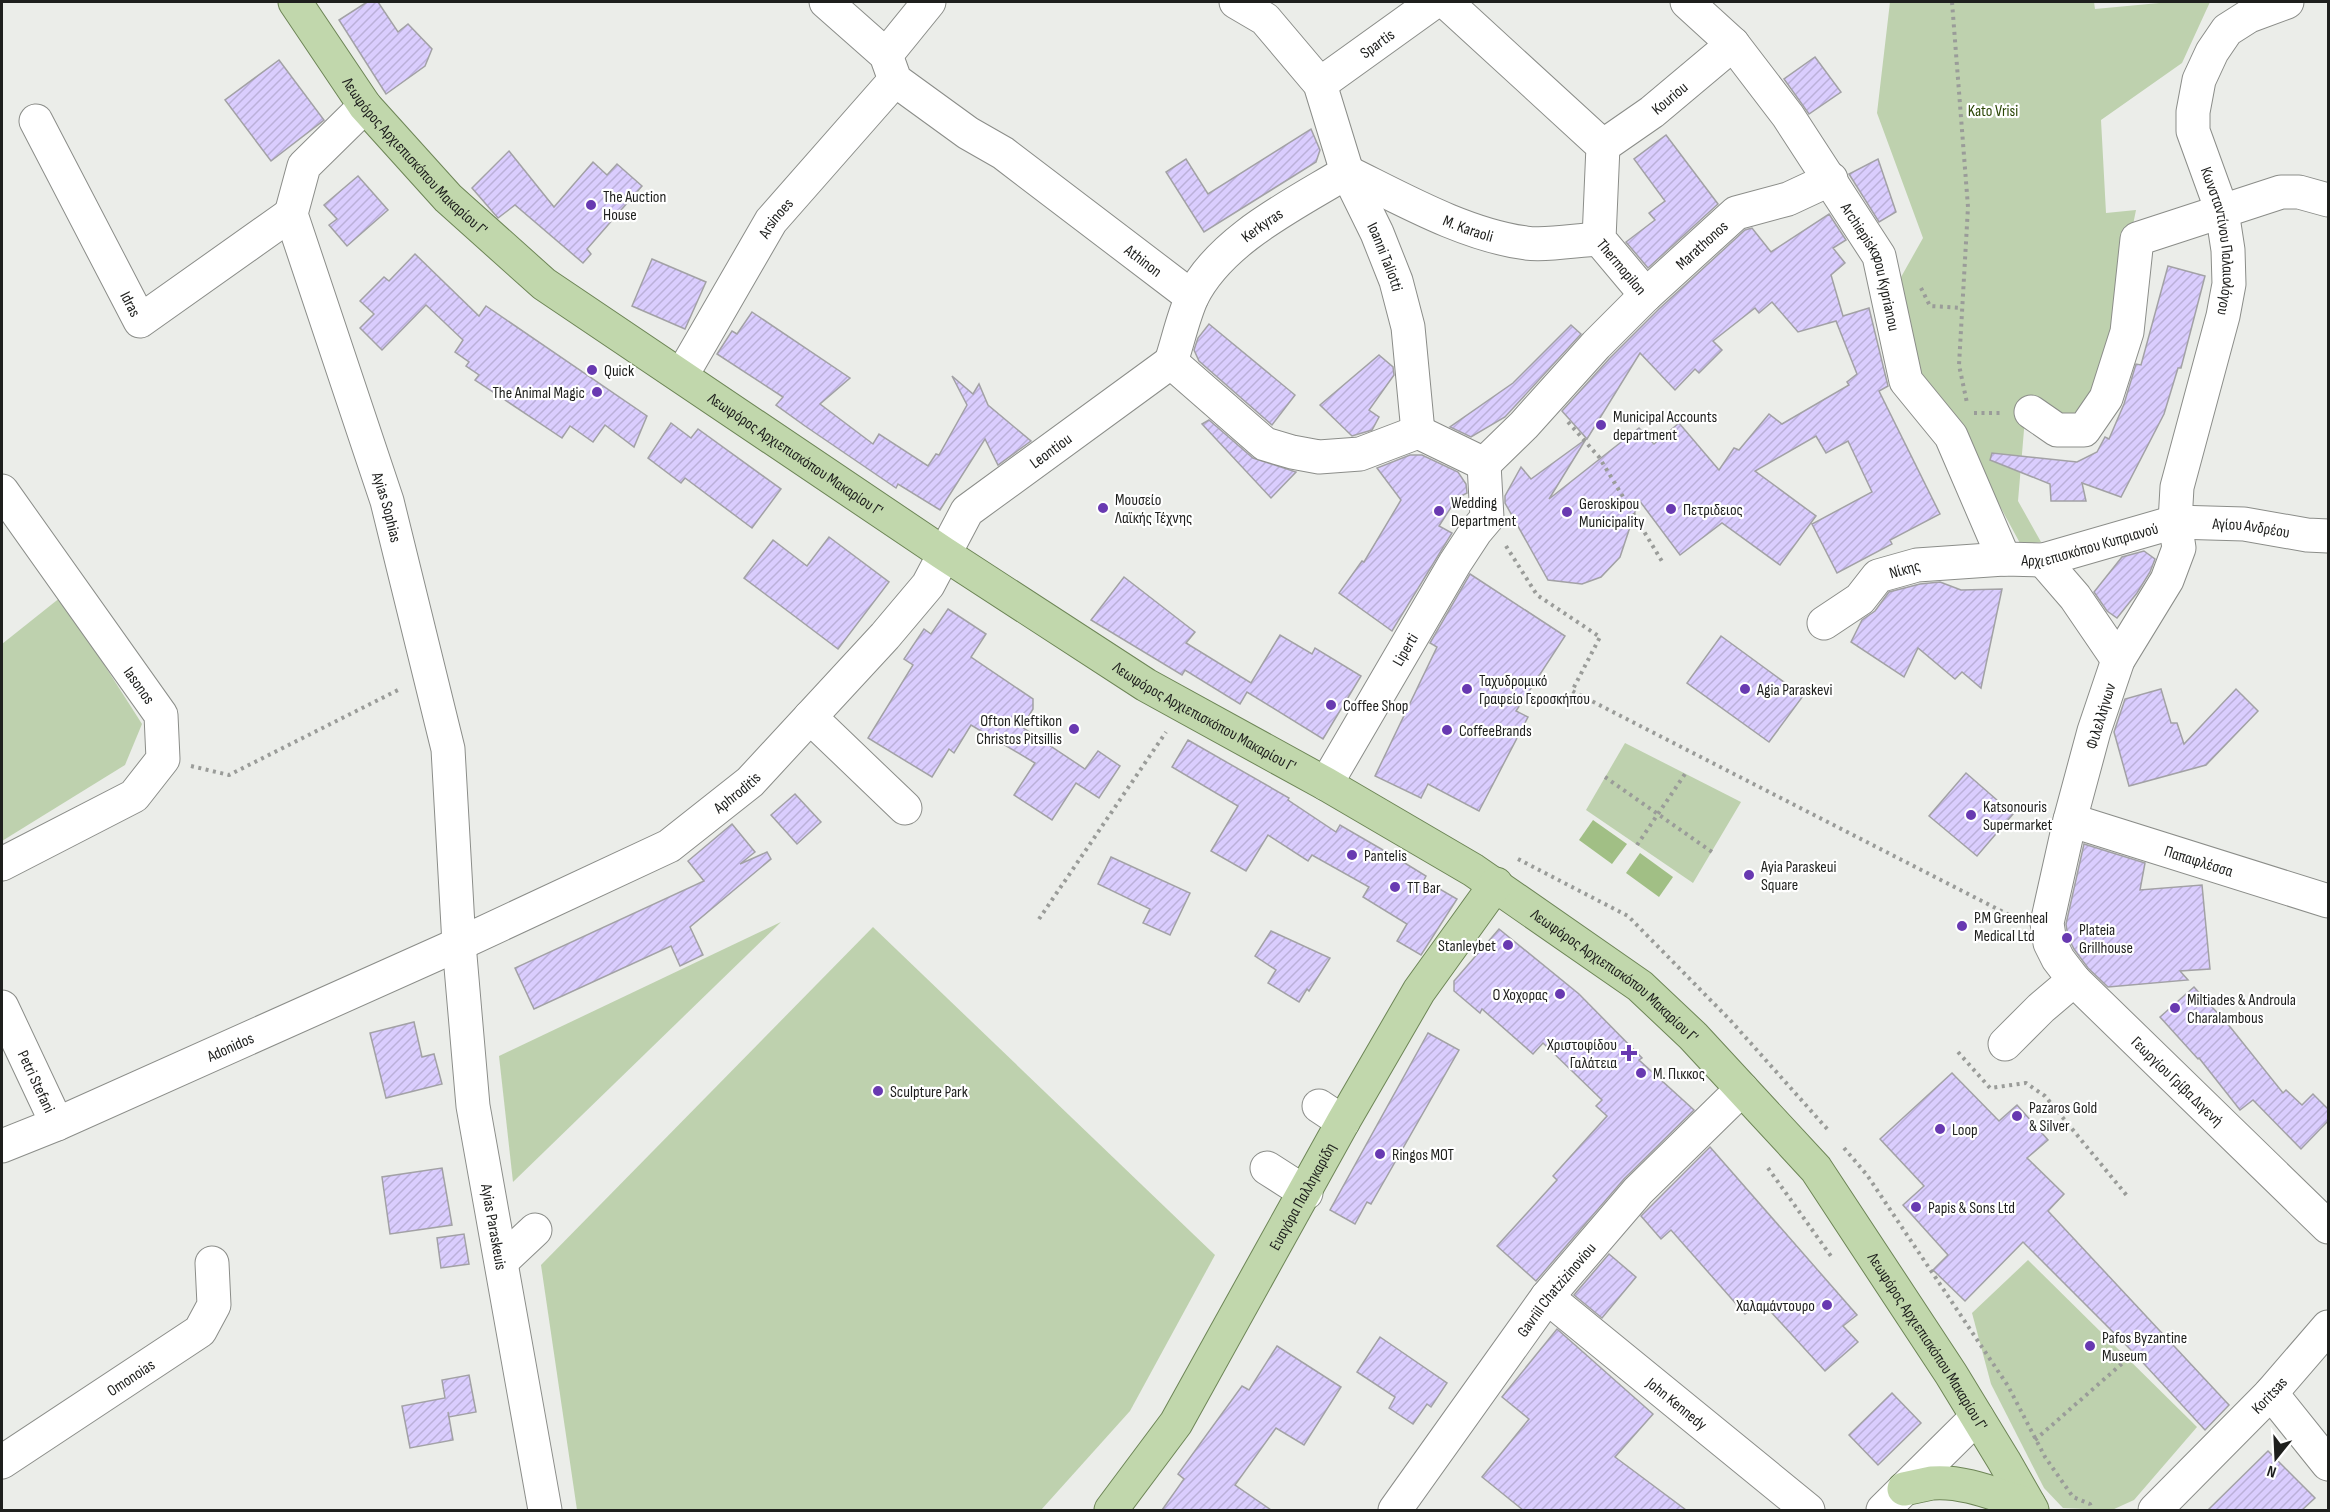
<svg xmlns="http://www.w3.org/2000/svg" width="2330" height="1512" font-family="'Sofia Sans Condensed',sans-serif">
<defs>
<pattern id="building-hatch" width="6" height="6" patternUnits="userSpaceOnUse" patternTransform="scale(1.5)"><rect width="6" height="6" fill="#dacdfe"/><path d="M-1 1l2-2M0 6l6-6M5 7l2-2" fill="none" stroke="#bbb0d9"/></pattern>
</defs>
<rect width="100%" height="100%" fill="#ebede9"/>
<g fill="#bed1ae">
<polygon points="1890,2 2094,2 2095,9 2170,2 2210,2 2182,63 2101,120 2106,213 2136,210 2109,344 2088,400 2068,419 2025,418 2018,501 2041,542 2021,545 1956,425 1920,389 1896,286 1923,238 1877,113"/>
<polygon points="61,597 142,724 125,765 2,841 2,644"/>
<polygon points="1625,743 1741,802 1693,883 1586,810"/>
<polygon points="781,922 513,1182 499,1056"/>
<polygon points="873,927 1215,1255 1130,1411 1041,1510 577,1510 541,1265"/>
<polygon points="2028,1260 2197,1427 2134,1500 2112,1510 2063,1508 2044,1488 1991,1384 1972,1313"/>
</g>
<g fill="#a1bf85">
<polygon points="1593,820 1627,844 1612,864 1579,840"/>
<polygon points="1640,853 1673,877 1659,897 1626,873"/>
</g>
<g fill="url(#building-hatch)" stroke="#a2a1a5" stroke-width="1.5">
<polygon points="367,2 378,2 398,32 408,24 432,49 425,66 386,94 339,20"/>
<polygon points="1815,57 1841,92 1809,114 1784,79"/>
<polygon points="279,60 324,120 271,161 225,100"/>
<polygon points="1311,129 1320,150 1316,162 1204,232 1166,172 1186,159 1208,194"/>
<polygon points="1666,135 1718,204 1648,268 1626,242 1655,220 1649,213 1665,201 1634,159"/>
<polygon points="509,151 554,207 593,162 607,175 617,164 642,186 587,249 591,254 583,263 515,205 498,218 472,188"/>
<polygon points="1878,159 1896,212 1879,222 1849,174"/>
<polygon points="358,176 388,210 347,246 329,225 337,219 324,205"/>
<polygon points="1829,214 1846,240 1833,248 1845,263 1831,275 1843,316 1869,308 1888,386 1879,391 1940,514 1890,540 1892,544 1837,573 1812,524 1872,492 1848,441 1826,453 1816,436 1755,471 1816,516 1780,565 1722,523 1680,555 1639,500 1620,557 1601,577 1582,584 1548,580 1505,503 1505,496 1521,467 1531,479 1586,439 1549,499 1639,428 1654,444 1679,423 1719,470 1734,448 1739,450 1769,414 1782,424 1849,385 1847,382 1857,374 1836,321 1798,332 1772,302 1759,313 1755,308 1713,341 1722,350 1699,373 1695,369 1675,390 1640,353 1587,439 1562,411 1610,358 1659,309 1745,230 1752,228 1771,252"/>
<polygon points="415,254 479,316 486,306 647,416 634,447 605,425 593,442 570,426 562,438 475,380 479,375 466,366 469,362 455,352 463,340 426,305 382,350 360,328 374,314 360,301 384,277 389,281"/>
<polygon points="652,259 706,282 685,329 632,306"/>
<polygon points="2168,266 2205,276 2181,368 2178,368 2164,414 2121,497 2082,483 2086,501 2051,501 2050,484 1990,460 1992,453 2077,462 2097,452 2105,437 2109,439 2124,404 2136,364 2141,365"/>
<polygon points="752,312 850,378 820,404 873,444 879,434 928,466 936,454 939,455 967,405 952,376 973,394 979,384 988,405 1031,441 998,465 985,439 940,510 898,484 896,488 805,426 776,405 783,397 717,354 732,331 737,334"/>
<polygon points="1209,324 1295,395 1272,425 1199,361 1194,350 1198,338"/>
<polygon points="1571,325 1581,334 1505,417 1471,437 1450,427 1513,383"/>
<polygon points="1379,355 1393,367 1394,375 1369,410 1379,417 1372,430 1352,436 1320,405"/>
<polygon points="1209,420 1253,458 1296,472 1271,498 1202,424"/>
<polygon points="671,423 691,438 698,429 781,489 752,528 685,478 681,483 648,458"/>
<polygon points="1410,455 1422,455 1458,472 1466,484 1467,493 1457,498 1439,526 1452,533 1392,631 1339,593 1362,561 1364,562 1401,500 1377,468"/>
<polygon points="829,537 889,582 838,649 744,578 773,540 807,566"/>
<polygon points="2144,551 2155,559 2150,572 2137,593 2117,618 2107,611 2094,592 2122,557"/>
<polygon points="1470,574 1565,636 1516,711 1528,717 1479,811 1428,784 1421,798 1375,776 1437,647 1430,643"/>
<polygon points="1124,577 1195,632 1186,643 1251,683 1280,635 1312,654 1315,648 1361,676 1323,739 1247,692 1240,704 1185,670 1182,675 1091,620"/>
<polygon points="1940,582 1961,590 2002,589 1981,688 1962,672 1955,679 1918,648 1904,677 1851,642 1862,620 1875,611 1889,592 1920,584"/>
<polygon points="948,609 986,634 971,657 1033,699 1033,709 1022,727 1085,769 1098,751 1120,766 1099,798 1076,783 1052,820 1014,795 1035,763 971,725 954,753 949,749 932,777 868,738 913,665 904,659 924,629 931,634"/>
<polygon points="1721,636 1803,696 1769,742 1687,683"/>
<polygon points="2161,689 2171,723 2177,723 2184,744 2236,689 2258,711 2206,765 2129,786 2114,732 2125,699"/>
<polygon points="1188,740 1289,798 1288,800 1336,832 1340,825 1395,857 1426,876 1424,880 1457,899 1421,955 1397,941 1407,924 1363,897 1369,887 1312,855 1308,861 1268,835 1246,871 1211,851 1238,806 1172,767"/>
<polygon points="1966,773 2013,814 1977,856 1929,816"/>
<polygon points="795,794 821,822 797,844 771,815"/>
<polygon points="732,824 755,852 740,864 767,852 771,859 690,927 703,955 680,966 671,946 534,1009 515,968 704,881 688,861"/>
<polygon points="2084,844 2145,863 2140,890 2202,885 2210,969 2180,971 2188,980 2108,987 2088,968 2074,949 2068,937 2066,924"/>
<polygon points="1111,857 1190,893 1170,935 1143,923 1150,909 1098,884"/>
<polygon points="1499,929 1579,994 1642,1058 1639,1060 1694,1110 1624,1179 1536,1281 1497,1246 1557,1180 1553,1176 1607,1116 1596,1106 1602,1100 1543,1043 1533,1054 1482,1009 1480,1013 1454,991 1454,981"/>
<polygon points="1271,931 1330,958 1309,991 1307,989 1299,1002 1268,983 1276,970 1255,956"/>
<polygon points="2194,987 2231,1028 2283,1093 2286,1090 2302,1105 2313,1094 2328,1109 2328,1121 2301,1149 2253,1100 2240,1110 2199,1058 2198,1059 2160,1017"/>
<polygon points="414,1022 422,1057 434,1054 442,1084 386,1098 370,1033"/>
<polygon points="1428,1033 1459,1050 1371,1204 1367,1202 1355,1224 1330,1210"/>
<polygon points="1952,1073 1999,1121 2017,1105 2048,1140 2027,1158 2064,1194 2048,1211 2229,1405 2205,1430 2134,1353 2023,1242 1965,1301 1933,1270 1948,1255 1903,1205 1924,1186 1880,1139"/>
<polygon points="1710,1147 1857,1315 1843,1326 1858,1342 1825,1371 1761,1301 1745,1314 1671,1230 1661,1239 1641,1216"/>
<polygon points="442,1168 452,1225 390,1234 382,1177"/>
<polygon points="464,1234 469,1264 441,1268 437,1238"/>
<polygon points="1609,1254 1636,1277 1602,1318 1574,1295"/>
<polygon points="1557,1329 1653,1414 1615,1457 1686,1510 1523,1510 1482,1477 1529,1419 1502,1397"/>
<polygon points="1380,1337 1447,1383 1431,1407 1427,1404 1413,1424 1389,1408 1395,1397 1357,1372"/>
<polygon points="1277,1346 1341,1387 1304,1445 1276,1428 1235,1485 1271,1510 1162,1510 1184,1479 1178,1474 1242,1386 1249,1390"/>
<polygon points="469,1375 476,1412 449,1417 448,1412 453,1440 410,1448 402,1406 445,1398 442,1380"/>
<polygon points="1892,1393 1921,1423 1878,1465 1849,1435"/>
<polygon points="2268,1451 2315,1498 2302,1510 2208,1510"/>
</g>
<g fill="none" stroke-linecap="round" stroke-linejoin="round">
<g stroke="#8b8d89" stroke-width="35">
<g id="minor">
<path id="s1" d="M826 2 886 55 895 80 968 133 1003 153 1192 297"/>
<path id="s2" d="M1236 2 1265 19 1320 84 1347 172 1377 233 1396 281 1408 327 1418 432"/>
<path id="s3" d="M1446 2 1603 146 1599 239 1646 295"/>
<path id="s4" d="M1687 2 1733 44 1788 116 1879 256 1906 381 1951 436 2004 559"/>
<path id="s5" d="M2287 2 2249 16 2227 30 2212 52 2199 80 2193 112V131L2222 211 2228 250 2229 284 2223 316 2177 487 2175 522 2179 548 2167 580 2118 660 2094 731 2070 820 2047 923 2050 943 2058 959 2074 980 2328 1227"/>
<polyline points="886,55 929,2"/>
<path id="s6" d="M1320 84 1434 2"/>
<path id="s7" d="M365 106 304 166 291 214 387 501 448 749 459 944 473 1106 545 1510"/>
<path id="s8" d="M36 121 140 321 291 214"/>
<path id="s9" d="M1603 146 1652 112 1733 44"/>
<path id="s10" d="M1171 362C1178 341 1183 317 1192 297 1221 239 1295 204 1347 172 1402 199 1465 235 1526 243 1547 246 1577 240 1599 239"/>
<polyline points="1171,362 1265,444 1292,452 1319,457 1360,454 1418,432"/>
<path id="s11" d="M682 375 771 221 895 80"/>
<polyline points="2031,412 2057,430 2084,430 2106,398 2127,332 2137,239 2281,192 2299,192 2328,200"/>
<polyline points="1418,432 1484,464"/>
<path id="s12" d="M1484 464 1524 425 1596 345 1646 295 1736 213 1788 199 1831 179"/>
<path id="s13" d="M2 491 161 715 163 759 134 796 2 864"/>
<polyline points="2043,560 2075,597 2118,660"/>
<path id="s14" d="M1824 623 1860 599 1878 576 1917 565 2004 559 2043 560 2175 522 2244 524 2307 535 2328 536"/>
<polyline points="810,717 905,808"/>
<path id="s15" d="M1326 784 1455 563 1476 531 1487 518 1484 464"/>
<path id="s16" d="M2070 820 2328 901"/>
<path id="s17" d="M2 1007 57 1124"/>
<polyline points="2005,1044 2041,1008 2074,980"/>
<polyline points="1319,1106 1343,1122"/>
<path id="s18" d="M2 1146 57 1124 459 944 669 846 750 782 885 636 928 585 967 511 1171 362"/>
<polyline points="1267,1168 1306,1193"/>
<polyline points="502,1261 535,1230"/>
<path id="s19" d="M1547 1297 1808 1510"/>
<polyline points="2271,1393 2328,1464"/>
<path id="s20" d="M2 1462 200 1331 214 1305 212 1263"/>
<path id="s21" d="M1395 1510 1547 1297 1638 1191 1742 1089"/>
<polyline points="1883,1510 1977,1417"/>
<path id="s22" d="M2155 1510 2271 1393 2328 1327"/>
</g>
</g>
<g stroke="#6d8556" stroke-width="35">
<g id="major">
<path id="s23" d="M295 2 365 106 448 198 544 284 943 553 1146 685 1326 784 1473 870 1640 986 1693 1036 1816 1169 1951 1374 2004 1461 2032 1510"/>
<path d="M1904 1489C1913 1487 1923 1485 1932 1483 1964 1480 1999 1496 2029 1505"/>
<path id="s24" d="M1111 1510 1176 1423 1343 1122 1419 991 1496 884"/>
</g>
</g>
<g stroke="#9a9c99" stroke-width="4" stroke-dasharray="3 4.5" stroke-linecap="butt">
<polyline points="1952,2 1968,207 1959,365 1967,403"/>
<polyline points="1921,288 1930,306 1962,308"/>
<polyline points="1974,413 2000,413"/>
<polyline points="1568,422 1599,457 1663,563"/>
<polyline points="1506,546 1537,595 1600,637 1572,691 2017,919"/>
<polyline points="191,766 229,775 400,689"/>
<polyline points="1605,777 1712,852"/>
<polyline points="1637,845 1685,774"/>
<polyline points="1518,859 1628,916 1731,1021 1829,1131"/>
<polyline points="1039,919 1166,732"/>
<polyline points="1958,1052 1990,1088 2026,1083 2045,1096 2128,1197"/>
<polyline points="1844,1148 1867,1175 2008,1386 2045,1457 2073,1497 2090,1504 2092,1510"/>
<polyline points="1768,1168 1833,1259"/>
<polyline points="2035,1440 2134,1353"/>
</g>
<use href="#minor" stroke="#fff" stroke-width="33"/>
<use href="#major" stroke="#c1d7ac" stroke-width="33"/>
</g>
<g fill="#6839b1" stroke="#fff" stroke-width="2">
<circle cx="591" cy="205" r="6"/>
<circle cx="592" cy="370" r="6"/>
<circle cx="597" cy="392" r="6"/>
<circle cx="1601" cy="425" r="6"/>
<circle cx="1103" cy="508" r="6"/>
<circle cx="1671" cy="509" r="6"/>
<circle cx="1439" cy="511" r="6"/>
<circle cx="1567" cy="512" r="6"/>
<circle cx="1467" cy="689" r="6"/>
<circle cx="1745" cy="689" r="6"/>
<circle cx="1331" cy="705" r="6"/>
<circle cx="1074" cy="729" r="6"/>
<circle cx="1447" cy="730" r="6"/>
<circle cx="1971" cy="815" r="6"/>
<circle cx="1352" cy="855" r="6"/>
<circle cx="1749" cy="875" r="6"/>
<circle cx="1395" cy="887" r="6"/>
<circle cx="1962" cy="926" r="6"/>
<circle cx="2067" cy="938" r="6"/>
<circle cx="1508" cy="945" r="6"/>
<circle cx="1560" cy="994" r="6"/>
<circle cx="2175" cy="1008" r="6"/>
<path d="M1626 1044h6v6h6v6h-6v6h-6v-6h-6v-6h6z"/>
<circle cx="1641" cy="1073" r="6"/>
<circle cx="878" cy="1091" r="6"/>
<circle cx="2017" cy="1116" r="6"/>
<circle cx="1940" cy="1129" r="6"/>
<circle cx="1380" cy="1154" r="6"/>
<circle cx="1916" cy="1207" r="6"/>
<circle cx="1827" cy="1305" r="6"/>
<circle cx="2090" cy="1346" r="6"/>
</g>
<g text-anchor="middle" stroke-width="4.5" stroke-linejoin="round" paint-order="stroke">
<g font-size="16" fill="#1e1f1d" stroke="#fff">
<text dy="6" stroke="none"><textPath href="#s6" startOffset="70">Spartis</textPath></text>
<text dy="6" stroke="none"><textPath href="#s9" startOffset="82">Kouriou</textPath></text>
<text dy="6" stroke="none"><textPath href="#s23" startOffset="196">Λεωφόρος Αρχιεπισκόπου Μακαρίου Γ'</textPath></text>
<text dy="6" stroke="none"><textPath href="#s11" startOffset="183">Arsinoes</textPath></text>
<text dy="6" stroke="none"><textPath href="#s10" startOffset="170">Kerkyras</textPath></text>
<text dy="6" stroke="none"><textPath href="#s10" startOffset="404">M. Karaoli</textPath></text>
<text dy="6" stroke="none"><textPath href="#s5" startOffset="290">Κωνσταντίνου Παλαιολόγου</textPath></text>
<text dy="6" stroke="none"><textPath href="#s12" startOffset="309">Marathonos</textPath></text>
<text dy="6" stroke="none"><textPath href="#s2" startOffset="304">Ioanni Taliotti</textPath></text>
<text dy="6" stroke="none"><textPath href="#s1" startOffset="414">Athinon</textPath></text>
<text dy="6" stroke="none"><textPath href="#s3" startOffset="342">Thermopilon</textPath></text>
<text dy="6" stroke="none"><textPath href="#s4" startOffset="327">Archiepiskopou Kyprianou</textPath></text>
<text dy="6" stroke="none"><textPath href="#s8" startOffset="206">Idras</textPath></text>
<text dy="6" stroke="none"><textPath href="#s18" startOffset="1287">Leontiou</textPath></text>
<text dy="6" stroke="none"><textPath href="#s23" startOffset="682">Λεωφόρος Αρχιεπισκόπου Μακαρίου Γ'</textPath></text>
<text dy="6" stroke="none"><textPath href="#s7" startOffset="444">Ayias Sophias</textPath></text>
<text dy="6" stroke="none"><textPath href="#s14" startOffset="453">Αγίου Ανδρέου</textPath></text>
<text dy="6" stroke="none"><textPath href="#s14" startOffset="288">Αρχιεπισκόπου Κυπριανού</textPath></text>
<text dy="6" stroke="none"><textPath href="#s14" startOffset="100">Νίκης</textPath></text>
<text dy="6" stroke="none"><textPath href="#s15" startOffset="156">Liperti</textPath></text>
<text dy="6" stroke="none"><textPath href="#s13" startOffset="238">Iasonos</textPath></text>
<text dy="6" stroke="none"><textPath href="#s23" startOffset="1168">Λεωφόρος Αρχιεπισκόπου Μακαρίου Γ'</textPath></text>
<text transform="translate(2100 716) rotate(-73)" y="6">Φιλελλήνων</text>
<text dy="6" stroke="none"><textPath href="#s18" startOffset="818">Aphroditis</textPath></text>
<text dy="6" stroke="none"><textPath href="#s16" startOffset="135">Παπαφλέσσα</textPath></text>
<text dy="6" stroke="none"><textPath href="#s23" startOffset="1654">Λεωφόρος Αρχιεπισκόπου Μακαρίου Γ'</textPath></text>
<text dy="6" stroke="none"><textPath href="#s18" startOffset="249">Adonidos</textPath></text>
<text dy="6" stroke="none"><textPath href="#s5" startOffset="1215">Γεωργίου Γρίβα Διγενή</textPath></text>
<text dy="6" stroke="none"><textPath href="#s17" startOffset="82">Petri Stefani</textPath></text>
<text dy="6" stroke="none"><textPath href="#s24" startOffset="368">Ευαγόρα Παλληκαρίδη</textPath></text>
<text dy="6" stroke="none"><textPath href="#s7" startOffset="1174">Ayias Paraskeuis</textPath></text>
<text dy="6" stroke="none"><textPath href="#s21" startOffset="273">Gavriil Chatzizinoviou</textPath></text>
<text dy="6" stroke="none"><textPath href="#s23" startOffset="2140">Λεωφόρος Αρχιεπισκόπου Μακαρίου Γ'</textPath></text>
<text dy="6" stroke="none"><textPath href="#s20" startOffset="154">Omonoias</textPath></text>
<text dy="6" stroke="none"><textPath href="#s22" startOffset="162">Koritsas</textPath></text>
<text dy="6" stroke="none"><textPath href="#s19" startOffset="168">John Kennedy</textPath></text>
</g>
<g font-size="16" fill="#2c4707" stroke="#fff">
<text x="1993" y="116">Kato Vrisi</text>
</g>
<g font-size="16" fill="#1e1f1d" stroke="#fff" text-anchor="start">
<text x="603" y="202">The Auction<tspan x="603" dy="18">House</tspan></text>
<text x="604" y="376">Quick</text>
<text x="585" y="398" text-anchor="end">The Animal Magic</text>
<text x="1613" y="422">Municipal Accounts<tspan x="1613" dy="18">department</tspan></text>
<text x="1115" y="505">Μουσείο<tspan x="1115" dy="18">Λαϊκής Τέχνης</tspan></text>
<text x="1451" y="508">Wedding<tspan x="1451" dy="18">Department</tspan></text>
<text x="1579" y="509">Geroskipou<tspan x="1579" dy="18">Municipality</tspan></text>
<text x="1683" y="515">Πετριδειος</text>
<text x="1479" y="686">Ταχυδρομικό<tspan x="1479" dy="18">Γραφείο Γεροσκήπου</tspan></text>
<text x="1757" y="695">Agia Paraskevi</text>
<text x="1343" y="711">Coffee Shop</text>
<text x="1062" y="726" text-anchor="end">Ofton Kleftikon<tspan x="1062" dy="18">Christos Pitsillis</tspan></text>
<text x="1459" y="736">CoffeeBrands</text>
<text x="1983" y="812">Katsonouris<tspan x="1983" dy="18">Supermarket</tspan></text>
<text x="1364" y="861">Pantelis</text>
<text x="1761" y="872">Ayia Paraskeui<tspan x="1761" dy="18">Square</tspan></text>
<text x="1407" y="893">TT Bar</text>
<text x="1974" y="923">P.M Greenheal<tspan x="1974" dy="18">Medical Ltd</tspan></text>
<text x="2079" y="935">Plateia<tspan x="2079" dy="18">Grillhouse</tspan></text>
<text x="1496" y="951" text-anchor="end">Stanleybet</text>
<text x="1548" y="1000" text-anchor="end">Ο Χοχορας</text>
<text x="2187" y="1005">Miltiades &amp; Androula<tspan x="2187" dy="18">Charalambous</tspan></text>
<text x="1617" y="1050" text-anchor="end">Χριστοφίδου<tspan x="1617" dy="18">Γαλάτεια</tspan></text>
<text x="1653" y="1079">Μ. Πικκος</text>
<text x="890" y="1097">Sculpture Park</text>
<text x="2029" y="1113">Pazaros Gold<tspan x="2029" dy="18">&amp; Silver</tspan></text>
<text x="1952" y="1135">Loop</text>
<text x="1392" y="1160">Ringos MOT</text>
<text x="1928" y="1213">Papis &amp; Sons Ltd</text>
<text x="1815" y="1311" text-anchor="end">Χαλαμάντουρο</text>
<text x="2102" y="1343">Pafos Byzantine<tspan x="2102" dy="18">Museum</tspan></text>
</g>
</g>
<rect width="2330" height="1512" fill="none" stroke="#1e1f1d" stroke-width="6"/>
<g transform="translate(2276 1458) rotate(198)" stroke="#ffffff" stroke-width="4.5" paint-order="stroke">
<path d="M0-4.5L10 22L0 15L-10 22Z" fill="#1e1f1d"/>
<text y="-9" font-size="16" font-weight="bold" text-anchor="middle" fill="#1e1f1d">N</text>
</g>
</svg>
